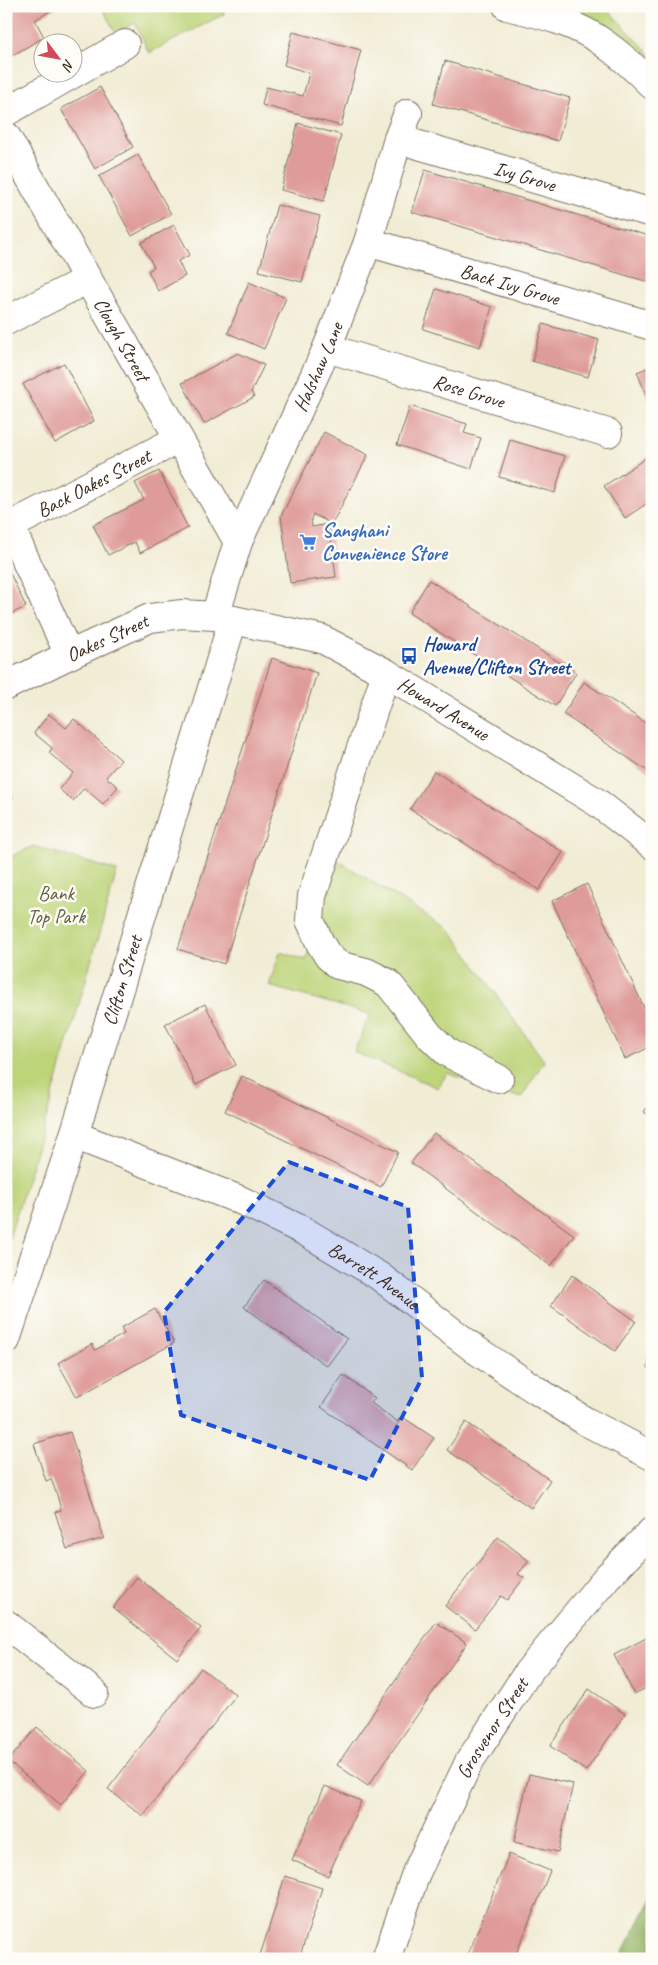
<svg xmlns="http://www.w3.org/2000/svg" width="658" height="1965" font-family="Caveat,sans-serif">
<rect width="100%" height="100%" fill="#fdfcf7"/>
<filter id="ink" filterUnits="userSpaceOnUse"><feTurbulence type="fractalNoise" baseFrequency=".02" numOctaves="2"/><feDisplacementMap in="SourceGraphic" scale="10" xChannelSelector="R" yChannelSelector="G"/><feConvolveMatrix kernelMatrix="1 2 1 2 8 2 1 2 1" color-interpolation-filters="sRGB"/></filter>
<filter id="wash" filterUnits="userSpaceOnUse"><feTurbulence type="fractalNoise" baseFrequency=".0096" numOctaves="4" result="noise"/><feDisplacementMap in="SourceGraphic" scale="20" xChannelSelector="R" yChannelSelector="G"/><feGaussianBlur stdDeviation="1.12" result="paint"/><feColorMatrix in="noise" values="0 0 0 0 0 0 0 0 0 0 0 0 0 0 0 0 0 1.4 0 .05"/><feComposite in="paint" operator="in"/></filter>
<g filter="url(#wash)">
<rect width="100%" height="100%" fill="#f1ecd4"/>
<g fill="#bdd479" stroke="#7c7f4c">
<polygon points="101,6 220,6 224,14 149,53 135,23 116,33"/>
<path d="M556 6H604L652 56V66C626 40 591 18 556 6Z"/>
<polygon points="33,846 117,871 44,1126 6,1248 6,859"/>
<polygon points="337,860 450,930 544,1061 521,1098 447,1073 438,1088 354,1052 370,1014 269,986 280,952 306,960"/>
</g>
<polygon fill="#96b669" stroke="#687044" points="652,1896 652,1959 620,1959"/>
<g id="blocks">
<g fill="#df9b99">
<polygon points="6,6 59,6 35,20 44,37 6,59"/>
<polygon points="293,32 361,50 341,126 262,105 266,87 303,96 309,73 284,65"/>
<polygon points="445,61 570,98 558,141 433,104"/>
<polygon points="100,87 133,147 95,169 61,109"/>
<polygon points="298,123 341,135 324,201 281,190"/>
<polygon points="138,155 171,214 132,236 99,176"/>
<polygon points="425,170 652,237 652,283 412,212"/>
<polygon points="277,205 320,216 302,282 259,271"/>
<polygon points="174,225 190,255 178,261 185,276 158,291 148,271 154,267 141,243"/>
<polygon points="249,282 286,298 264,349 228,333"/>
<polygon points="436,289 492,307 480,347 423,329"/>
<polygon points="543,324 599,340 588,377 532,361"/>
<polygon points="238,353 264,365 251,392 254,397 204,424 182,383"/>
<polygon points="64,363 94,421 55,443 23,384"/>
<polygon points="652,366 652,409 637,372"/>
<polygon points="410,406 467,424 464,433 481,438 471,469 397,445"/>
<polygon points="324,432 368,455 332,524 313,514 311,519 312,527 329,524 336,577 290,583 281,516"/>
<polygon points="510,440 565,456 555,493 499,477"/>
<polygon points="652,454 652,500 625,518 604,486"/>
<polygon points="159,471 188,528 140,553 135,542 108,555 93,525 144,500 135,483"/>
<polygon points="6,565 26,607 6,616"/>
<polygon points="429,580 576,673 555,706 409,613"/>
<polygon points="272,658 317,673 224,964 178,949"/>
<polygon points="584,682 652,727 652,774 563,714"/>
<polygon points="49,714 66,728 74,719 121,760 106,777 118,787 103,804 84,788 73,801 59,789 73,773 49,753 52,748 34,733"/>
<polygon points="434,771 563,852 539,890 410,809"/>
<polygon points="6,783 13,798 6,802"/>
<polygon points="587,884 652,1025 652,1046 625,1059 552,901"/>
<polygon points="205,1004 236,1065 196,1085 165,1024"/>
<polygon points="242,1076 398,1152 381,1187 225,1111"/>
<polygon points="652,1100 652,1117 644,1112"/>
<polygon points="434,1133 574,1235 551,1266 411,1163"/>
<polygon points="572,1275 636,1321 615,1351 551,1306"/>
<polygon points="264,1280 347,1339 327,1366 244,1307"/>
<polygon points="155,1309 174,1343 77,1397 58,1363 92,1344 95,1350 124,1334 121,1328"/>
<polygon points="650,1343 652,1343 652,1369 648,1368"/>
<polygon points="343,1375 375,1398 371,1403 398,1422 401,1416 434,1438 412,1470 321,1407"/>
<polygon points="466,1422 550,1480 531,1508 447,1450"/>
<polygon points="70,1432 104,1538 67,1549 55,1512 61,1510 57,1495 51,1479 46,1481 34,1444"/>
<polygon points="498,1537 529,1561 518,1574 524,1578 507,1600 501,1596 475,1629 445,1606"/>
<polygon points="137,1577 201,1628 177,1659 113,1608"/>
<polygon points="436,1622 467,1643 368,1786 337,1765"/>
<polygon points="652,1635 652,1685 634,1694 614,1655"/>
<polygon points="201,1668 236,1695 143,1816 108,1789"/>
<polygon points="589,1689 625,1714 586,1771 550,1746"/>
<polygon points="37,1727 89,1771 61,1805 8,1761"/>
<polygon points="529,1774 573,1784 558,1852 514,1842"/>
<polygon points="325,1786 361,1801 328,1876 292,1860"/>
<polygon points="509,1854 550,1871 514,1959 466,1959"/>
<polygon points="285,1876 322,1888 299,1959 259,1959"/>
</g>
</g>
</g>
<g filter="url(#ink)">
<use href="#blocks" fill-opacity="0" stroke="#7b6e5e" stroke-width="1"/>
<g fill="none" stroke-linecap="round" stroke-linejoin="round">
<g stroke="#7b6e5e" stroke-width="30">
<g id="minor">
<polyline points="6,112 125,44"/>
<path id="s1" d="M6 136 238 542"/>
<path id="s2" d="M398 139 652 213"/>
<path id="s3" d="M368 242 652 326"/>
<polyline points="6,321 88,279"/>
<path id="s4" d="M327 348 608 433"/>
<path id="s5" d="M215 616 238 542 327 348 368 242 398 139 408 113"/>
<path id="s6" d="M69 655 10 526 179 439"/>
<polyline points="386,673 312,896 310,920 320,943 328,956 338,965 366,972 388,983 430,1036 448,1053 499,1079"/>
<path id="s7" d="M6 686 69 655 150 618 182 614 215 616 322 639 386 673 598 803 652 845"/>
<path id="s8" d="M74 1135 240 1200 304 1231 379 1276 476 1350 536 1390 585 1421 652 1456"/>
<path id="s9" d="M6 1340 74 1135 233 620"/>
<polyline points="6,1624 94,1693"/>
<path id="s10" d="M386 1959 416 1873 469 1762 528 1672 607 1577 652 1531"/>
</g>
</g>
<g stroke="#7b6e5e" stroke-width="30">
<path id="highway" d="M507 6C541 14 577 23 605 44 622 56 637 70 652 85"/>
</g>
<use href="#minor" stroke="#fff" stroke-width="28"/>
<use href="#highway" stroke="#fff" stroke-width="28"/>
</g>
</g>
<path fill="#1d4ed8" fill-opacity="0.2" stroke="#1d4ed8" stroke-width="4" stroke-dasharray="10 6" stroke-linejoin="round" d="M289 1162 408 1207 422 1378 370 1480 181 1415 164 1312Z"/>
<defs>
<g id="supermarket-bare" transform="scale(1.35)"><path d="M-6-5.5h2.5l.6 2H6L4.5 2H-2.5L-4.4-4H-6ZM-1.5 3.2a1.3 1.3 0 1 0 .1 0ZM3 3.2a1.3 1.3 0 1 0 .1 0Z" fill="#3f7fe0" stroke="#fdfcf7" stroke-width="2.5" paint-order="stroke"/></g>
<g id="bus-bare" transform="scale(1.35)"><path d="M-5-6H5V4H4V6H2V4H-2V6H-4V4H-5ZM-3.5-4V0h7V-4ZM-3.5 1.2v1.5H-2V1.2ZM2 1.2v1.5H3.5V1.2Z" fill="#1a4fb4" stroke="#fdfcf7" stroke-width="2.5" paint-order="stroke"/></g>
</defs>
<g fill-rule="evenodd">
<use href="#supermarket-bare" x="308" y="542"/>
<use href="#bus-bare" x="409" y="656"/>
</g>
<g text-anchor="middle" stroke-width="5" stroke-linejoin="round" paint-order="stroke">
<g font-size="20" fill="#3b2a1e" stroke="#fdfcf7">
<text dy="7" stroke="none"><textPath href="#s2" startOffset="132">Ivy Grove</textPath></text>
<text dy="7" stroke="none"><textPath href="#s3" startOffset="148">Back Ivy Grove</textPath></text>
<text dy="7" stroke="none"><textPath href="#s1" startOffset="234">Clough Street</textPath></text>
<text dy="7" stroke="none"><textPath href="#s5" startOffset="270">Halshaw Lane</textPath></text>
<text dy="7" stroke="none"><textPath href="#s4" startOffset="148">Rose Grove</textPath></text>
<text dy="7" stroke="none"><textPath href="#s6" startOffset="236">Back Oakes Street</textPath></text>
<text dy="7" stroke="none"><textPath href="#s7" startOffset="112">Oakes Street</textPath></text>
<text dy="7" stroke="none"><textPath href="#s7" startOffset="474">Howard Avenue</textPath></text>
<text dy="7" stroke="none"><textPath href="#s9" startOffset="378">Clifton Street</textPath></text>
<text dy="7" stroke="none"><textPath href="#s8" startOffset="332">Barrett Avenue</textPath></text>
<text dy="7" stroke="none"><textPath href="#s10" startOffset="255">Grosvenor Street</textPath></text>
</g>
<g font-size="20" font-weight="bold" fill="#366cbe" stroke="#fdfcf7" text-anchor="start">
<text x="322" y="537">Sanghani<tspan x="322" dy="23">Convenience Store</tspan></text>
</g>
<g font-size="20" font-weight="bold" fill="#164399" stroke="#fdfcf7" text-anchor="start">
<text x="423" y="651">Howard<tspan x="423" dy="23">Avenue/Clifton Street</tspan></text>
</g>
<g font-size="20" fill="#625d39" stroke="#fdfcf7">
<text x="56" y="900">Bank<tspan x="56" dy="23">Top Park</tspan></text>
</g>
</g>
<rect width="658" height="1965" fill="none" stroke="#fdfcf7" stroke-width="25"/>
<g transform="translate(58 58) rotate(122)"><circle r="24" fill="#fdfcf7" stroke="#afa8a0"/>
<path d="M0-4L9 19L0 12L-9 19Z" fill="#d1495b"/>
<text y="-8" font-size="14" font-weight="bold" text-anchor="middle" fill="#3b2a1e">N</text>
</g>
</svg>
